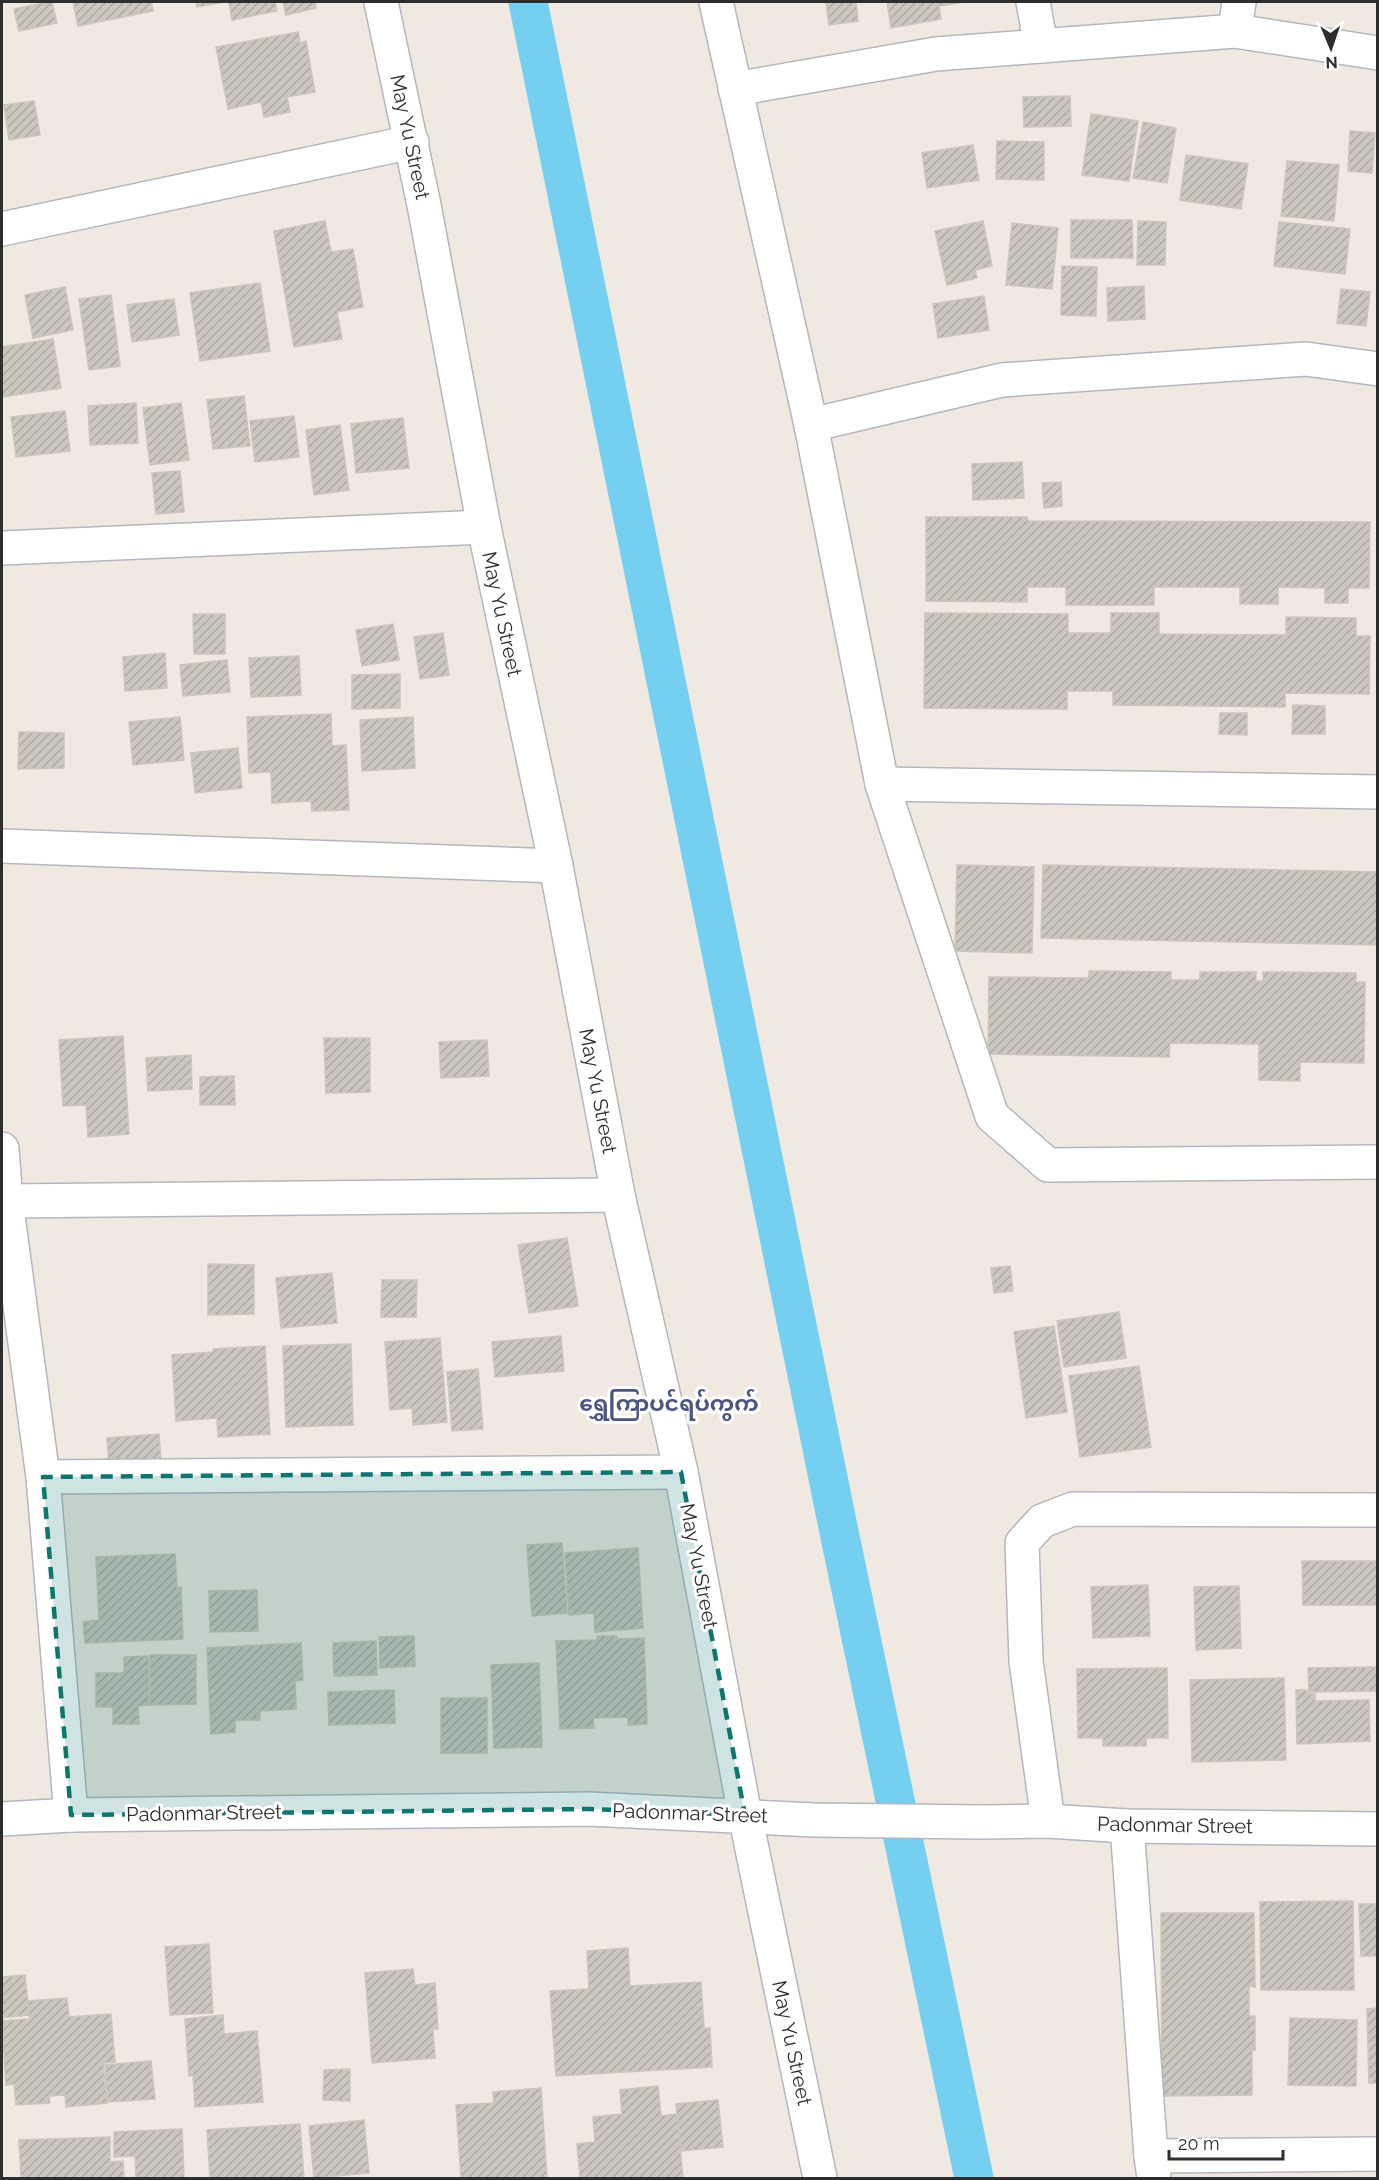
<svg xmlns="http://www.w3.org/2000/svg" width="1379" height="2180" font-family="Raleway,'Noto Sans Myanmar',sans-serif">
<defs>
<pattern id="building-hatch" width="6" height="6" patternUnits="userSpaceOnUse" patternTransform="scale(1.5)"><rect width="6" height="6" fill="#cbc7bf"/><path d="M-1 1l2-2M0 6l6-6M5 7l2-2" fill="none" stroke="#afaba4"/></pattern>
</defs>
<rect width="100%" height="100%" fill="#efe9e1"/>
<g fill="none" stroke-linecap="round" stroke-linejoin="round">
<polyline stroke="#75cff0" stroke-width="39" points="528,2 838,1527 974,2178"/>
</g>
<g fill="url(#building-hatch)" stroke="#cbc5ba" stroke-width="1.5">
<polygon points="47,2 52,2 57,23 19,31 14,9"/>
<polygon points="73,2 151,2 153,11 78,26"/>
<polygon points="196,2 224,2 197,7"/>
<polygon points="229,2 275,2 277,11 232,20"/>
<polygon points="283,2 315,2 316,8 286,15"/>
<polygon points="826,2 856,2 858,21 829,25"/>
<polygon points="887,2 964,2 939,6 941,19 891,28"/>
<polygon points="298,32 300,43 306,41 315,92 287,97 290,112 264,117 261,102 228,109 216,47"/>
<polygon points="1070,96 1071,126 1024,127 1023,97"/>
<polygon points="34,101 40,135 9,140 4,105"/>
<polygon points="1091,114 1138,121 1129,181 1082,175"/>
<polygon points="1143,122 1176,128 1167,183 1133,178"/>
<polygon points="1350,131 1375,133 1372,173 1348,171"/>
<polygon points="997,141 1044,142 1044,180 996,179"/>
<polygon points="973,145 979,180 927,188 922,153"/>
<polygon points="1186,155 1248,164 1241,209 1180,200"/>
<polygon points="1287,161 1339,165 1334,221 1281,216"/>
<polygon points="1071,220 1132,220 1133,258 1071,258"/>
<polygon points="325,221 331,252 353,249 363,307 337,312 342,339 294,347 274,231"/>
<polygon points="983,221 992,266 975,270 977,278 947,285 935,231"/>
<polygon points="1138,221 1166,222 1165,265 1137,265"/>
<polygon points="1279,222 1350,229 1345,274 1274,266"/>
<polygon points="1012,223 1058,228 1052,289 1006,285"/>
<polygon points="1062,266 1097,267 1096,316 1061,315"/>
<polygon points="260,283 270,351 200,361 190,293"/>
<polygon points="1144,286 1145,319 1108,321 1107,288"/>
<polygon points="65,287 73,330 33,338 25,295"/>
<polygon points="1341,289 1370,292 1366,326 1337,323"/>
<polygon points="111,295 120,366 89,370 79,299"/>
<polygon points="984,296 989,330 938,338 933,304"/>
<polygon points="174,299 179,335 132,342 127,305"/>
<polygon points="53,339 61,388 2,397 2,347"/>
<polygon points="244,396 250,446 213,449 207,400"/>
<polygon points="136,403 138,443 90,445 88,406"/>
<polygon points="181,403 189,460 150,465 143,408"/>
<polygon points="65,411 70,451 16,457 11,417"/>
<polygon points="294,416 299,457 255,462 250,421"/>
<polygon points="403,418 409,468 356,473 351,424"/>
<polygon points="340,425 349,490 314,495 306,430"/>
<polygon points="1022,462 1024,498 973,500 972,464"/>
<polygon points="180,471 184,512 156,514 152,473"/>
<polygon points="1061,482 1062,506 1044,508 1042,483"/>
<polygon points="926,517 1027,517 1028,521 1370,522 1369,588 1348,588 1348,603 1325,603 1325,588 1278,587 1278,604 1240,604 1240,587 1154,587 1154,605 1066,605 1066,587 1027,587 1027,602 926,601"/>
<polygon points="925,613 1068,614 1068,633 1111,633 1111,613 1159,613 1159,634 1286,635 1286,617 1356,618 1356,636 1370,636 1369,694 1285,693 1285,707 1113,705 1113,691 1067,691 1067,709 924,708"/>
<polygon points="193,614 225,614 225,654 194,654"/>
<polygon points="393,624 399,660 362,666 356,630"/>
<polygon points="443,633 449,675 420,679 414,637"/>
<polygon points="165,653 167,688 125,691 123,657"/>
<polygon points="299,656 301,695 251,697 249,658"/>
<polygon points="227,660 230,692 183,696 180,665"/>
<polygon points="400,674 400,708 352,709 352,675"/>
<polygon points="1293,705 1325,706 1325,734 1292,734"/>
<polygon points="1220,713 1247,713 1247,735 1219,734"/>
<polygon points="331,714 332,746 346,745 349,810 312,811 311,801 272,803 271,772 249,773 247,717"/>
<polygon points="180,717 184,760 133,765 129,722"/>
<polygon points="413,717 415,768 362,771 360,720"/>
<polygon points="19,732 64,733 64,768 18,769"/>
<polygon points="238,748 242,788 195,793 191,753"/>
<polygon points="957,865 1034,867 1032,953 955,951"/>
<polygon points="1043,865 1378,872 1378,945 1041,938"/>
<polygon points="1089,971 1171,972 1171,980 1200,980 1200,972 1256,972 1256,981 1263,981 1263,972 1356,973 1356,982 1365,982 1364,1063 1300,1062 1300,1081 1259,1080 1259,1044 1170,1043 1169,1057 988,1054 989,977 1089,978"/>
<polygon points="123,1036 129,1134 88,1137 86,1105 63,1106 59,1040"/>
<polygon points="324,1038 370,1038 370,1092 326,1093"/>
<polygon points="487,1040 489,1076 441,1078 439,1042"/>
<polygon points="191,1055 192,1089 148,1091 146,1058"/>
<polygon points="234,1076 235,1105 200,1105 200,1077"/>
<polygon points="567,1238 578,1306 529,1313 518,1245"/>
<polygon points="208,1264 254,1265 254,1314 208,1315"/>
<polygon points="1010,1266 1013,1291 994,1293 991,1268"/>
<polygon points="332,1273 337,1323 281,1328 276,1278"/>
<polygon points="382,1280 417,1280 416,1317 381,1317"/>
<polygon points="1119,1312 1126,1358 1064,1367 1057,1321"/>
<polygon points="1054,1326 1067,1412 1026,1418 1014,1332"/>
<polygon points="561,1336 564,1371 495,1377 492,1342"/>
<polygon points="440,1338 447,1422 413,1425 412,1408 390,1410 385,1342"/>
<polygon points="351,1344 353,1425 286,1427 283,1346"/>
<polygon points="265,1346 270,1434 218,1437 217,1418 176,1421 172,1355 213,1352 213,1349"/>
<polygon points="1139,1366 1151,1447 1080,1457 1069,1376"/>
<polygon points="478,1369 483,1429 452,1431 447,1372"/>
<polygon points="159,1434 161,1461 109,1465 107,1438"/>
<polygon points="562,1543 567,1613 532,1616 527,1545"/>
<polygon points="638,1548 643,1628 595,1632 594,1613 569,1615 565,1553"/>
<polygon points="175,1554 177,1588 181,1587 183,1639 85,1643 83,1622 99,1620 96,1557"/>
<polygon points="1302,1561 1378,1561 1378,1605 1303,1605"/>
<polygon points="1148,1585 1150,1636 1093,1638 1091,1587"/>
<polygon points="1239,1586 1241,1648 1196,1650 1194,1587"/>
<polygon points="257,1590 258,1631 210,1632 209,1591"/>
<polygon points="414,1636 415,1666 380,1668 379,1637"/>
<polygon points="597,1636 616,1636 617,1639 644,1638 647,1724 628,1725 628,1717 593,1718 594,1728 560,1729 556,1641 597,1640"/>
<polygon points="376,1641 377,1675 334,1676 333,1643"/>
<polygon points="301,1643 303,1680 295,1681 296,1709 260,1711 260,1720 235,1720 235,1732 211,1734 207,1648"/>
<polygon points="150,1655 196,1655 196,1704 150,1705"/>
<polygon points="148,1656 149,1705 138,1706 139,1724 113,1724 113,1707 96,1707 96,1673 124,1673 124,1657"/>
<polygon points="539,1663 542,1747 494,1748 491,1665"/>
<polygon points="1378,1667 1378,1691 1309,1692 1308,1668"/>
<polygon points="1167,1668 1168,1738 1146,1738 1146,1746 1103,1746 1103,1738 1078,1738 1077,1669"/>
<polygon points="1284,1678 1286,1760 1192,1762 1190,1680"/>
<polygon points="394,1690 395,1723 329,1725 328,1692"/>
<polygon points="1296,1690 1307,1690 1307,1694 1315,1694 1315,1701 1369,1700 1370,1741 1297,1744"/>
<rect x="441" y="1698" width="46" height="55"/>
<polygon points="1353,1901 1354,1990 1261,1990 1260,1902"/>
<polygon points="1359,1904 1378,1904 1378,1956 1361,1956"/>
<polygon points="1161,1913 1254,1913 1255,1987 1249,1986 1249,2016 1255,2016 1255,2050 1252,2050 1252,2095 1162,2096"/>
<polygon points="209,1944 213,2013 170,2015 165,1947"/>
<polygon points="628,1948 630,1986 701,1982 704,2029 710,2028 712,2067 556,2076 550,1991 589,1989 587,1951"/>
<polygon points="413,1969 415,1985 435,1983 438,2029 433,2029 435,2058 372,2063 365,1973"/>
<polygon points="25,1975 29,2015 2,2018 2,1977"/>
<polygon points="67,1998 69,2017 111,2014 115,2062 103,2063 107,2103 66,2107 65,2095 49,2096 50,2103 16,2105 14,2084 6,2085 2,2021 30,2019 28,2001"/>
<polygon points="1378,2008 1378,2083 1369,2083 1367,2009"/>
<polygon points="223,2015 224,2034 257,2031 263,2102 195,2107 193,2075 189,2076 185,2019"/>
<polygon points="1290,2018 1357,2020 1356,2086 1288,2085"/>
<polygon points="151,2061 155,2099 108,2102 105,2065"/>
<polygon points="350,2069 350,2101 323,2100 324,2070"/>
<polygon points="658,2086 661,2116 677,2114 683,2178 580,2178 577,2144 595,2142 593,2117 622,2114 620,2090"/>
<polygon points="541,2088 547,2178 461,2178 456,2105 494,2103 493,2092"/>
<polygon points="718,2100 723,2147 681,2151 676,2104"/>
<polygon points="364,2120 369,2173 314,2178 309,2126"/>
<polygon points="300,2124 304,2178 210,2178 207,2130"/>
<polygon points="182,2129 184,2178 136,2178 135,2156 114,2157 114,2132"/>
<polygon points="110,2137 110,2162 123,2161 124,2178 21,2178 19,2140"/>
</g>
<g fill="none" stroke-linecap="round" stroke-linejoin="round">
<g stroke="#b4b7c1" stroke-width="36">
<g id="street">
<polyline points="381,2 424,205 484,527 556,866 618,1195 681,1472 745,1815 820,2178"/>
<polyline points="716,2 811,425 882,784 992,1116 1048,1165 1378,1162"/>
<polyline points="1033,2 1041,46"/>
<polyline points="1235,31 1239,2"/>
<polyline points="735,89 936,54 1235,31 1378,53"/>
<polyline points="2,229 412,142"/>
<polyline points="811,425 1002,380 1306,359 1378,369"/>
<polyline points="2,548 484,527"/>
<polyline points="882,784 1378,792"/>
<polyline points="2,846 556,866"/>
<polyline points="2,1149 6,1201 43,1477 71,1815"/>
<polyline points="6,1201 618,1195"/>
<polyline points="43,1477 681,1472"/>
<polyline points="1048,1821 1026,1661 1022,1543 1042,1521 1073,1509 1378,1510"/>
<polyline points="1127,1826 1151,2156 1154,2178"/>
<polyline points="1151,2156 1378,2154"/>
</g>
</g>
<g stroke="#b4b7c1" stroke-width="36">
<polyline id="secondary" points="2,1819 71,1815 589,1809 814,1820 981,1822 1048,1821 1127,1826 1378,1829"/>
</g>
<use href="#street" stroke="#fff" stroke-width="33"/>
<use href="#secondary" stroke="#fff" stroke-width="33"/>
</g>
<path fill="#0f766e" fill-opacity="0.2" stroke="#0f766e" stroke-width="4.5" stroke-dasharray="12 8" stroke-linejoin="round" d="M681 1472 745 1815 589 1809 71 1815 43 1477Z"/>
<g text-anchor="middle" stroke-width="6" stroke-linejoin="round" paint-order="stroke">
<g font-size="20" fill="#2e2e2e" stroke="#fff">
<text transform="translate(410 137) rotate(78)" y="7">May Yu Street</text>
<text transform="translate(502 614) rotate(78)" y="7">May Yu Street</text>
<text transform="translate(598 1091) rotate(79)" y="7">May Yu Street</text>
<text transform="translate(699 1566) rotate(79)" y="7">May Yu Street</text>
<text transform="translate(204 1813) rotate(-1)" y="7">Padonmar Street</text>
<text transform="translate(690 1813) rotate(2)" y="7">Padonmar Street</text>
<text transform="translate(1175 1825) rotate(1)" y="7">Padonmar Street</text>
<text transform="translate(792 2043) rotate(78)" y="7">May Yu Street</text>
</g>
<g font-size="22" font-weight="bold" fill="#4d5680" stroke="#fff">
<text x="669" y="1411">ရွှေကြာပင်ရပ်ကွက်</text>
</g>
</g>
<rect width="1379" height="2180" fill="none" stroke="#2e2e2e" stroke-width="6"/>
<g transform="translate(1331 48) rotate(178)" stroke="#ffffff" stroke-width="4.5" paint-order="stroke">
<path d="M0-4.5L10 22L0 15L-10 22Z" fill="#2e2e2e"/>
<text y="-9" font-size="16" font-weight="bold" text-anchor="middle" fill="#2e2e2e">N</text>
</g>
<path d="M1169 2150v9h114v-9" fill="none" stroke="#2e2e2e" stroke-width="3"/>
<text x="1178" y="2150" font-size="18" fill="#2e2e2e" stroke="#ffffff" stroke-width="4.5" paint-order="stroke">20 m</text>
</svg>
